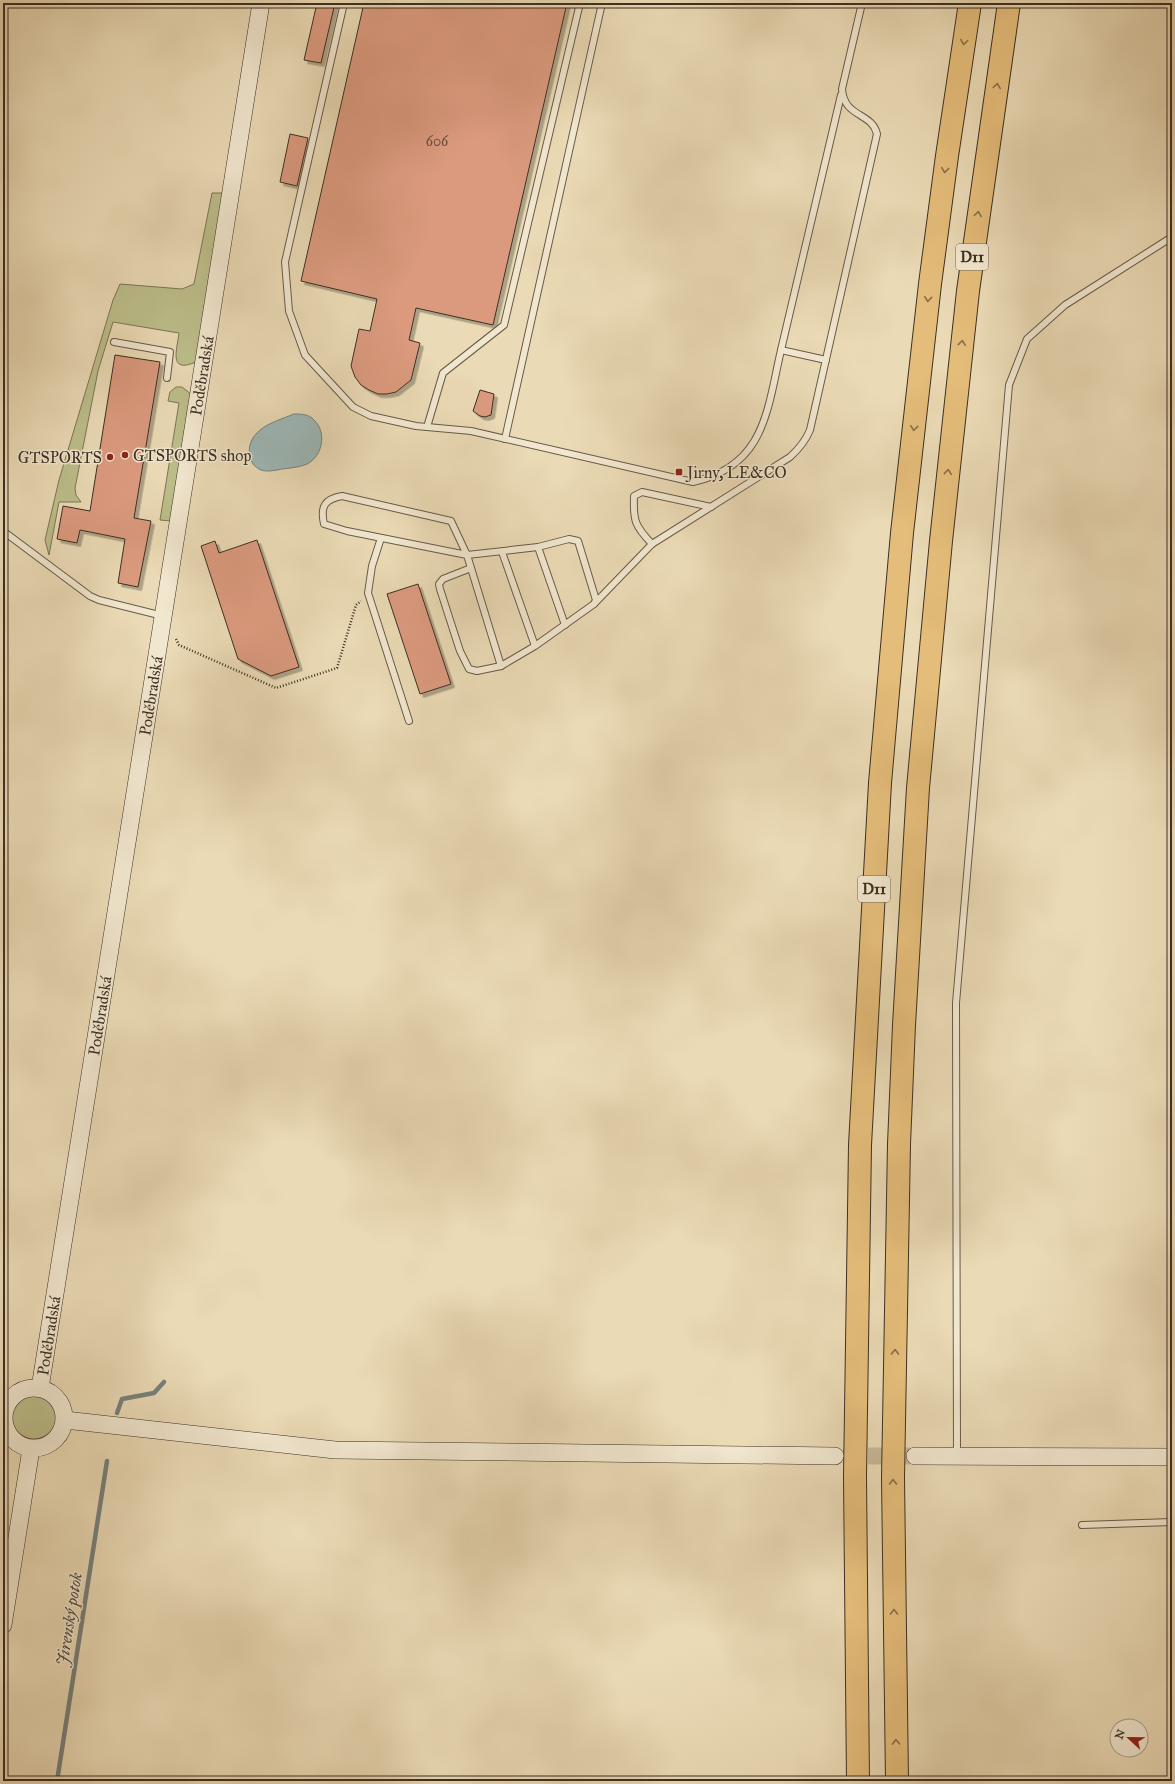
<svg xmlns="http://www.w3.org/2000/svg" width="1175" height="1784" font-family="'IM FELL Great Primer',serif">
<defs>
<filter id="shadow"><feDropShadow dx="3.5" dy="3.5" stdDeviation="0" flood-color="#0004"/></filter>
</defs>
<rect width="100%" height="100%" fill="#eadab5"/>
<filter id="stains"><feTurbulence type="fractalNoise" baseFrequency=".005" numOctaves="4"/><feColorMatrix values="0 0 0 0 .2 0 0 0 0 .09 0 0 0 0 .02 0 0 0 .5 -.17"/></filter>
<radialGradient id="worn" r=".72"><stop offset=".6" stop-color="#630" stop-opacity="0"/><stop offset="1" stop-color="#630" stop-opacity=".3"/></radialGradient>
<g fill="#bcbe8a" stroke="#7c7656">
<path d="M212 193H223L196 362C168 374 177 350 179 333L113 322 98 371 75 488 76 495 81 502H59L49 555 45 540 59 480 113 300 120 284 182 289 194 284Z"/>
<polygon points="176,387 182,387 191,394 171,521 160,520 179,403 168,401 170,392"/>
<circle cx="34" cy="1417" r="22"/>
</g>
<path fill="#9db8b9" stroke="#77817d" d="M294 414C301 414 309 414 314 420 327 432 323 456 307 464 298 468 286 468 277 470 271 471 264 472 259 469 246 462 247 443 256 434 264 424 282 419 294 414Z"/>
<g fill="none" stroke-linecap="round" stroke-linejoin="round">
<g stroke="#77817d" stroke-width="4.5">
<polyline points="117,1413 122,1399 154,1393 164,1382"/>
<polyline points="57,1781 107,1461"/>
</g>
</g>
<g fill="#db9a7e" stroke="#3d2f23" filter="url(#shadow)">
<polygon points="317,3 335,3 321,63 304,60"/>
<polygon points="364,3 567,3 493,325 416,308 409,340 420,343 411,380 396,392 387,394 378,394 369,390 361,385 355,377 351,366 359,329 370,331 377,299 301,281"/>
<polygon points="290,134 308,138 297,186 280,182"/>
<polygon points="115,355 160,362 134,518 151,521 138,587 118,583 125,539 80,530 77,543 57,539 63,506 90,511"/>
<polygon points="480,390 494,394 491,415 485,417 480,416 473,411"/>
<polygon points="257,540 299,667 271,676 238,659 201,546 215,541 219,553"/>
<polygon points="418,584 451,684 420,694 387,594"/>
</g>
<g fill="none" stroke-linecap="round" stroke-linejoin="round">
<polyline stroke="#c7b898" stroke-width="17" stroke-dasharray="17 8" stroke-linecap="butt" points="843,1456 915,1456"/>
<g stroke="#685a48" stroke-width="8">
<g id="lane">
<path d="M344 3 285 262 289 311 305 355 353 407 371 416 416 426 471 431 693 482C765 466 767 411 781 350"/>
<polyline points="114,342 170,352 167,378"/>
<polyline points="826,360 781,350 841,95"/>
<polyline points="427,427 443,373 504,325 580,3"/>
<polyline points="505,439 602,3"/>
<polyline points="3,531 90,596 99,600 163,616"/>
<polyline points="381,538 372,566 368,593 409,721"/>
<path d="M652 544C635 526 633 521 634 496L642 492 711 507"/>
<polyline points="538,547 565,625"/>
<path d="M502 552 535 646 501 666 467 555 451 521 342 496C325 499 320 506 324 524L347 531 467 555 538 547 569 539 578 541 596 600 594 604 535 646"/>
<polyline points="471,568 443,579 439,584 440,589 460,651 469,669 477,671 501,666"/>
<path d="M594 604 652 544 790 457C799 449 805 442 810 430L877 134C872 112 844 118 842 89L862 3"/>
<polyline points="3,1440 10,1437"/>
<polyline points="957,1454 956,1003 1009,385 1027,339 1065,305 1172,237"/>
<polyline points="1082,1525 1172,1522"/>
</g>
</g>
<g stroke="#3d2f23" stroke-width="18">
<g id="secondary">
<circle cx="34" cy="1418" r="30"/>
<path id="s1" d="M40 1388 261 3"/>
<polyline points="65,1420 335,1450 835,1456"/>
<polyline points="915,1456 1172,1457"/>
<polyline points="3,1625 31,1449"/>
</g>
</g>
<g stroke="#3d2f23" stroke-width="24">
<g id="highway">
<polyline points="858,1781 855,1477 860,1145 880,783 902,533 930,284 947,156 970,3"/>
<polyline points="897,1781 893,1478 899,1144 904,1025 918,788 941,541 968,291 1009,3"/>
</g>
</g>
<polyline stroke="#3d2f23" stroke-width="2.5" stroke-dasharray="1 2" stroke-linecap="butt" points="176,639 179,645 276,688 337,668 356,605 361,601"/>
<use href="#lane" stroke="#f1e7cf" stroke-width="6"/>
<use href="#secondary" stroke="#f1e7cf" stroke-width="17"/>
<use href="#highway" stroke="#e5bd7a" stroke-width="22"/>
</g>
<defs><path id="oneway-chevron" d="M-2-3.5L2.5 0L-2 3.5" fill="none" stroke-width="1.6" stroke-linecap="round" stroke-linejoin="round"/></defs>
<g stroke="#896f4a">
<use href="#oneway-chevron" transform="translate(964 42) rotate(98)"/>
<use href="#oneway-chevron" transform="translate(997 86) rotate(-82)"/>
<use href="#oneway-chevron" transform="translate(945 170) rotate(97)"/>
<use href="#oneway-chevron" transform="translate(978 214) rotate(-82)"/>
<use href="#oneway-chevron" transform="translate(928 299) rotate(96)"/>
<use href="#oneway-chevron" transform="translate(962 343) rotate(-84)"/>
<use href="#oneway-chevron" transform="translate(914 428) rotate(96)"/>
<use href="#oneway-chevron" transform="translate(948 472) rotate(-84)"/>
<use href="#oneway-chevron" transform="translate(895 1352) rotate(-89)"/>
<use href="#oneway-chevron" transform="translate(893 1482) rotate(-90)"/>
<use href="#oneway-chevron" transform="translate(894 1612) rotate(-91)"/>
<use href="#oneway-chevron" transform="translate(896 1742) rotate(-91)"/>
</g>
<g fill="#8f2418" stroke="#f1e7cf" stroke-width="1.5">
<circle cx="125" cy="455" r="4"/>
<circle cx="110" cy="457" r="4"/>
<rect x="675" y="468" width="8" height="8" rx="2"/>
</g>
<g text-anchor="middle" stroke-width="3" stroke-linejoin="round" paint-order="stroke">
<g font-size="14" fill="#644a3a">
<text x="437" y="146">606</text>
</g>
<g fill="#f1e7cf" stroke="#736657" stroke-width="1">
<rect x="956" y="244" width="32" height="26" rx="3"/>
<rect x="858" y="876" width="32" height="26" rx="3"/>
</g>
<g font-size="15" font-weight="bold" fill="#3d2f23">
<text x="972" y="262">D11</text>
<text x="874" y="894">D11</text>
</g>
<g font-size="16" fill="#3d2f23" stroke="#f1e7cf">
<text dy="6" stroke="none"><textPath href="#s1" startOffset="1025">Poděbradská</textPath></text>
<text dy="6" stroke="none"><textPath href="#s1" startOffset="701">Poděbradská</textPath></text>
<text dy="6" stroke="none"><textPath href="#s1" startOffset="377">Poděbradská</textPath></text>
<text dy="6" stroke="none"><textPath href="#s1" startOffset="53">Poděbradská</textPath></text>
</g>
<g font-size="16" fill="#3d2f23" stroke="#f1e7cf" text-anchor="start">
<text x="133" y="461">GTSPORTS shop</text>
<text x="102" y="463" text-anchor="end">GTSPORTS</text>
<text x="687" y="478">Jirny, LE&amp;CO</text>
</g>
<g font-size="17" font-style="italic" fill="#504a41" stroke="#f1e7cf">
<text transform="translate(69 1619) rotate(-81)" y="6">Jirenský potok</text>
</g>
</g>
<rect width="1175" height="1784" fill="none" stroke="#eadab5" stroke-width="16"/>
<rect x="4" y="4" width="1167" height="1776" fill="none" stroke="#3d2f23" stroke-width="2"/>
<rect x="8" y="8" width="1159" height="1768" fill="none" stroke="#3d2f23"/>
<g transform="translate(1129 1738) rotate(292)"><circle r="19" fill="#f1e7cf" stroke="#a99d8a"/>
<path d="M0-3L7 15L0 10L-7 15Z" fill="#8f2418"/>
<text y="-6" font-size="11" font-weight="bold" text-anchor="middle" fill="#3d2f23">N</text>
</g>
<rect width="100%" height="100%" filter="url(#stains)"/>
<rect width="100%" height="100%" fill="url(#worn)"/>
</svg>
